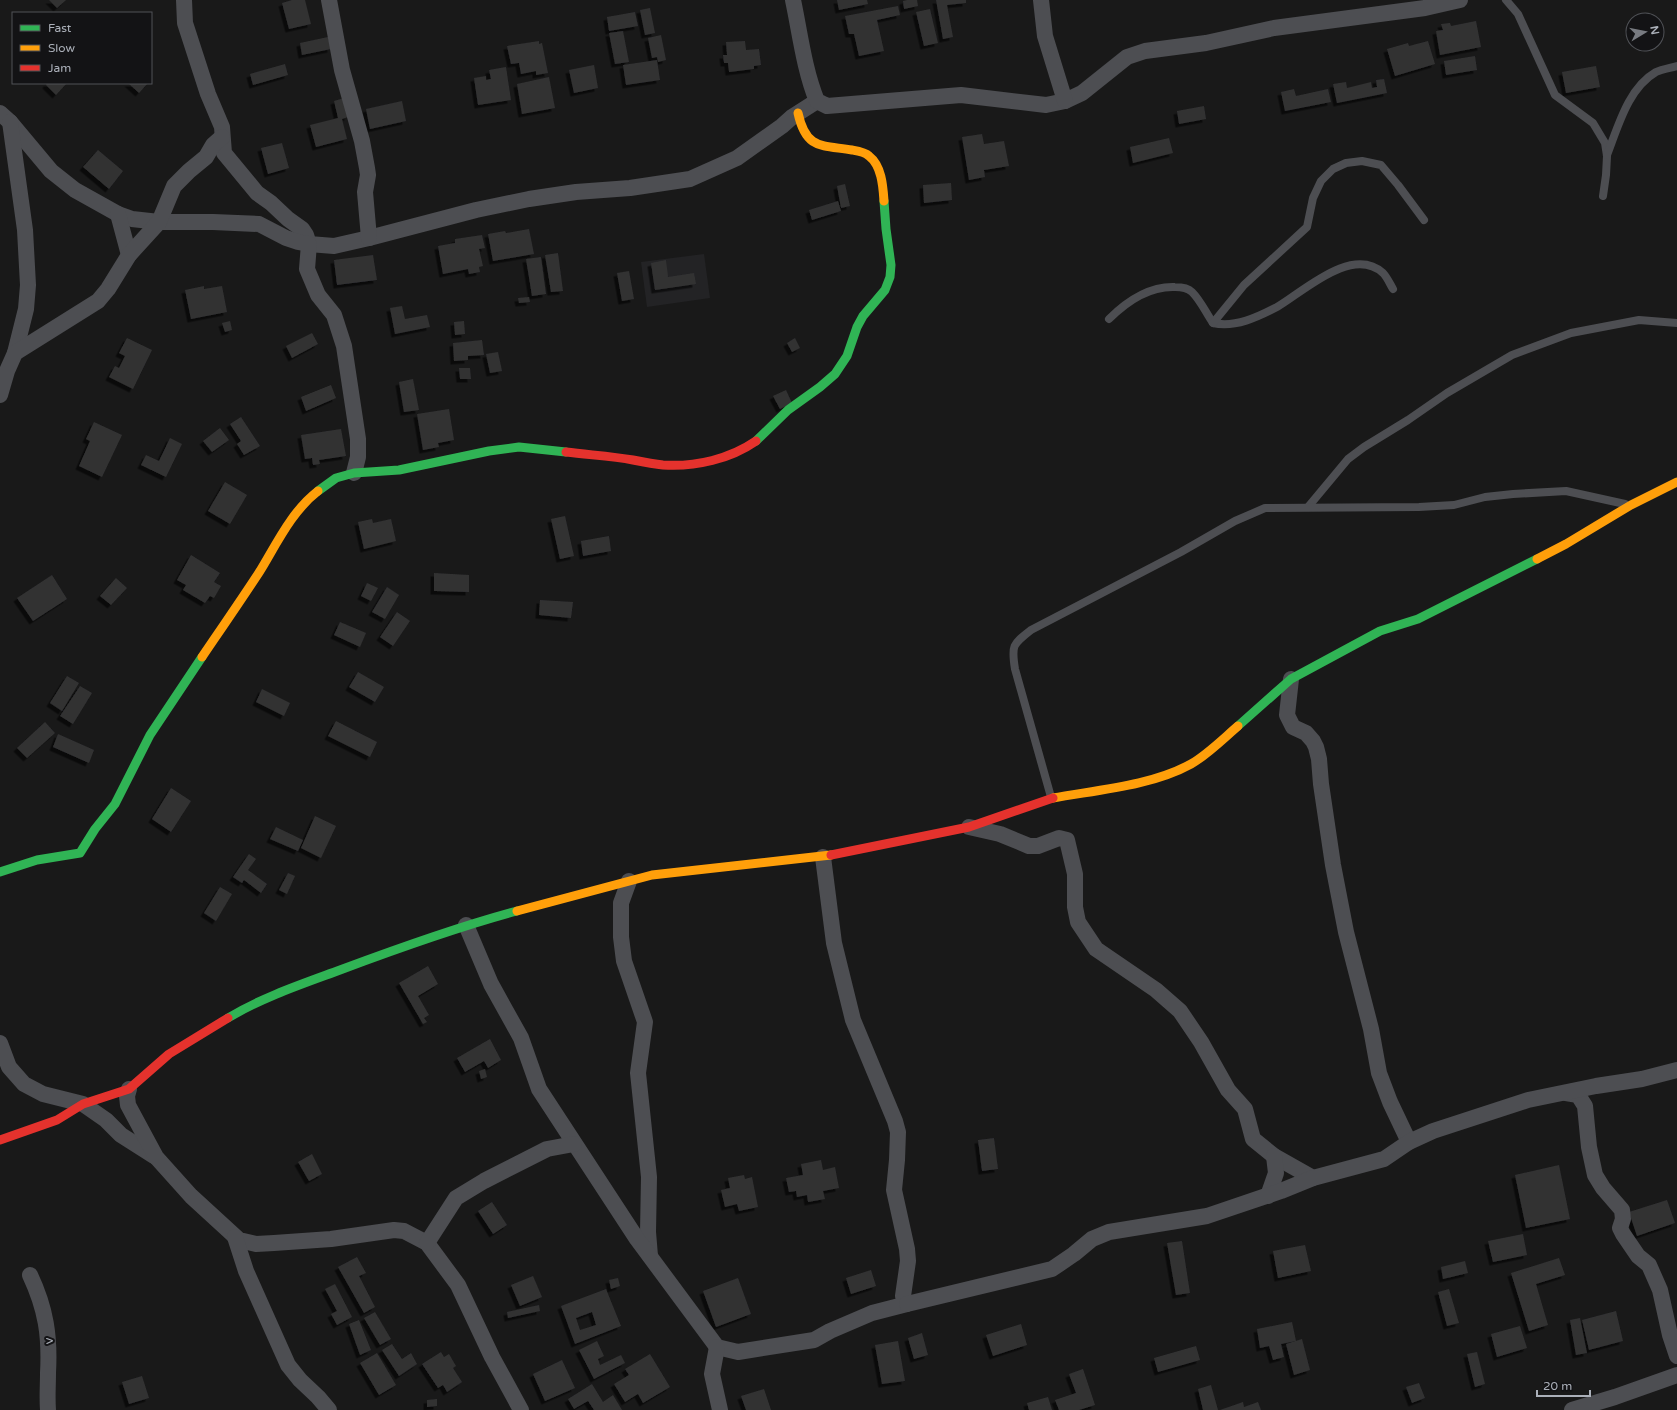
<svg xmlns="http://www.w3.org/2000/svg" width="1677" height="1410" font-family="'Varela Round',sans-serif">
<defs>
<filter id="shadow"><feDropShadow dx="-3.5" dy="3.5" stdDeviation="0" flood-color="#0009"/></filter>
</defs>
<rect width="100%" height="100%" fill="#191919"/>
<polygon fill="#232325" points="704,254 710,298 647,307 641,262"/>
<g fill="#323233" fill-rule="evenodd" filter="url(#shadow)">
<polygon points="49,0 66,0 57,8"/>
<polygon points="292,0 305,0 311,24 289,29 282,3"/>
<polygon points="837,0 867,0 868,4 839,10"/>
<polygon points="907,0 917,0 918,6 904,9 903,1"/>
<polygon points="936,0 966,0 966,3 947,5 953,37 943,39"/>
<polygon points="898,6 900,15 877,20 884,51 859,56 854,34 849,34 845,16"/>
<polygon points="650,8 655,33 645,35 640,10"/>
<polygon points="930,9 938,43 924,46 916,12"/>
<polygon points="635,12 638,26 609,31 607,17"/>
<polygon points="1476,21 1481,47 1440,55 1436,31 1443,30 1441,24 1450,23 1451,26"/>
<polygon points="623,31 629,62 615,64 609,33"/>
<polygon points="661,35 666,60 658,62 657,57 652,58 648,38"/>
<polygon points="328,37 331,49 302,55 300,43"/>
<polygon points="539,41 539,44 542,43 548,73 536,75 536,71 521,74 519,63 511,64 507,46"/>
<polygon points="745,41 746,50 759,49 761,65 754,66 754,69 729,72 728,63 724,63 723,55 727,55 726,42"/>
<polygon points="1428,41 1435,64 1395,76 1387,49 1408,43 1409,46"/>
<polygon points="1475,56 1477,70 1446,75 1444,61"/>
<polygon points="657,60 660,80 626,85 623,65"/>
<polygon points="285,64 288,75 253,85 250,74"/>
<polygon points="594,65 598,88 574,93 569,70"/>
<polygon points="1596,66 1600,87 1566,93 1562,72"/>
<polygon points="506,67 511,100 478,105 474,78 486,76 486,80 491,79 489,70"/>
<polygon points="549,77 555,108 522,114 517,84"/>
<polygon points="1384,79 1387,93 1337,103 1333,84 1346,82 1347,88 1371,82 1372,88 1377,87 1376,80"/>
<polygon points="47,83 67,83 56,95 46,85"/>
<polygon points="128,83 148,83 139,93"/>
<polygon points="1294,89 1296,96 1328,89 1331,102 1285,111 1281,92"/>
<polygon points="344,98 348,117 342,119 347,139 316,147 310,125 338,118 334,101"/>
<polygon points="402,101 406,121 370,129 366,109"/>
<polygon points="1204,106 1206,119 1179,124 1177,111"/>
<polygon points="982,134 984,144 1004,141 1009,166 984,170 985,177 969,180 962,137"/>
<polygon points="1169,138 1173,153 1133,163 1130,147"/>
<polygon points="282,143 289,168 268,174 261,148"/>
<polygon points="98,150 123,171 109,189 83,167"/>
<polygon points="951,183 952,200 924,203 923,185"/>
<polygon points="845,184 850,206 841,208 837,186"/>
<polygon points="838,201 841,211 812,220 809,210"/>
<polygon points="529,229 534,254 493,261 488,234 505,231 506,233"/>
<polygon points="482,235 485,248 479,249 483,266 479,267 480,272 469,274 468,269 443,274 438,246 455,243 455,239"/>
<polygon points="558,253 563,291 551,292 545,255"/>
<polygon points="373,255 377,280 337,285 334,260"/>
<polygon points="541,257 546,294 532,296 526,259"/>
<polygon points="666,260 668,277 694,273 696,284 655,290 651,263"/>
<polygon points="629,271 634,299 622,301 617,273"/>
<polygon points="204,286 204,289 222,286 227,312 191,319 185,290"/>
<polygon points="529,297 530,302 519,303 518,298"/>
<polygon points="402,306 405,319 427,315 430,327 395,334 390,308"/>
<polygon points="230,321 232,330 225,332 222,323"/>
<polygon points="464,321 465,334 455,335 454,322"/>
<polygon points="312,333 318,344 292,358 286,346"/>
<polygon points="127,338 152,350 133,389 109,377 115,366 119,368 125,356 119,353"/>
<polygon points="795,338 800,348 792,352 787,343"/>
<polygon points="482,340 484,355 468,356 468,360 454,361 453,343"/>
<polygon points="498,352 502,371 490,373 486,354"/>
<polygon points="459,368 470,368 471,379 460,379"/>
<polygon points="413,379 419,410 404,412 399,382"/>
<polygon points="331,385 336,398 306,411 301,397"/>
<polygon points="786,390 792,403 780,409 773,396"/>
<polygon points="449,409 454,440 438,443 439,447 423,450 417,414"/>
<polygon points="241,417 260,446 244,455 237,444 241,441 230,424"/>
<polygon points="94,422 122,435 102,477 79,466 90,441 86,439"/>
<polygon points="220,428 229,440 212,452 203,441"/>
<polygon points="341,429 346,456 319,460 320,464 313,465 312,458 305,459 301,435"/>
<polygon points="170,438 182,444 166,477 141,465 146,455 159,461"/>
<polygon points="225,482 247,495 230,524 208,511"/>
<polygon points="565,516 574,556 560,559 551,519"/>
<polygon points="372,519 373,523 391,519 396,541 364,549 358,522"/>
<polygon points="609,536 611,551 583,556 581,541"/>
<polygon points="191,555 220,573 214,582 221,586 214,598 210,596 205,603 183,590 186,585 177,580"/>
<polygon points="434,573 469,575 469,592 434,591"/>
<polygon points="52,575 67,599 33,621 17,598"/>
<polygon points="116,578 127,588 111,605 100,596"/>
<polygon points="367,583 378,588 371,601 361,596"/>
<polygon points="387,587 399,595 385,619 372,612"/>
<polygon points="540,600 573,602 571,618 539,615"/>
<polygon points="397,612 410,621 393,646 380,637"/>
<polygon points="340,622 366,633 360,647 334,635"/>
<polygon points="358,672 384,687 375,702 349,687"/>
<polygon points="67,676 79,683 62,711 50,703"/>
<polygon points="80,686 92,693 73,724 60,716"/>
<polygon points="262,689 290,703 284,716 256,702"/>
<polygon points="336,721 377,742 370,757 328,736"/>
<polygon points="45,722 55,733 27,758 17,748"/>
<polygon points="58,734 94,750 89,763 53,747"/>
<polygon points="171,788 191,801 171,832 152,819"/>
<polygon points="315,816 336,826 321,858 301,848"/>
<polygon points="276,827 303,840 298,851 270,839"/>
<polygon points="249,854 256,859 248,870 267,884 261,893 244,880 242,883 233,877"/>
<polygon points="288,873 295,876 287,894 279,890"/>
<polygon points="220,887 232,894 216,921 204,913"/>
<polygon points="428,966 438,984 418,996 429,1015 424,1018 427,1022 423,1024 399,983"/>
<polygon points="490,1039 501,1060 488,1068 484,1061 465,1072 457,1058"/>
<polygon points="485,1069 487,1077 481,1079 479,1071"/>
<polygon points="994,1138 998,1169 982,1171 978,1140"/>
<polygon points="312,1154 322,1174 309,1181 298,1162"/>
<polygon points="821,1160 823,1170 835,1167 839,1188 823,1191 825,1199 808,1202 807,1195 797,1197 796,1191 789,1192 786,1178 803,1175 801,1164"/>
<polygon points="1559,1165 1570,1219 1526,1228 1515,1175"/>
<polygon points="744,1175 745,1179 752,1177 758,1207 739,1211 737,1204 725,1207 721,1190 730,1188 728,1178"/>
<polygon points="1667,1200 1675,1223 1637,1236 1629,1212"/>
<polygon points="492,1202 507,1225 493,1234 478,1211"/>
<polygon points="1523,1234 1527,1255 1493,1262 1488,1241"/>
<polygon points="1182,1241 1190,1293 1176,1295 1167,1243"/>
<polygon points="1305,1245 1311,1271 1278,1278 1273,1251"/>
<polygon points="357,1257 366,1273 359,1276 375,1307 364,1313 338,1267"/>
<polygon points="1559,1258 1565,1275 1536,1284 1548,1325 1529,1331 1511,1273"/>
<polygon points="1465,1261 1468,1273 1443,1279 1441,1267"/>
<polygon points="871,1270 876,1286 851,1294 846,1278"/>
<polygon points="533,1276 542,1297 520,1306 511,1285"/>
<polygon points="618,1278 620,1286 611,1289 609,1280"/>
<polygon points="738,1278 751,1314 716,1327 703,1291"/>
<polygon points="335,1284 352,1317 337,1325 331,1314 337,1311 325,1289"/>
<path d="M606 1289 621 1326 575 1344 561 1306ZM592 1312 596 1325 580 1330 576 1318Z"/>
<polygon points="1449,1289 1459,1323 1447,1326 1438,1292"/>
<polygon points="539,1305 540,1311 508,1318 507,1312"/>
<polygon points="1616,1311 1623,1341 1589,1350 1582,1320"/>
<polygon points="375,1312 391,1339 380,1345 364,1318"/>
<polygon points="1580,1318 1587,1353 1576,1355 1570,1320"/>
<polygon points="359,1320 371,1350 360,1355 349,1324"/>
<polygon points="1292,1322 1296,1341 1281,1344 1284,1357 1273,1360 1269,1346 1260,1348 1257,1329"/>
<polygon points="1021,1324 1027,1345 993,1356 986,1335"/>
<polygon points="1520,1326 1527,1348 1497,1357 1491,1334"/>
<polygon points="922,1333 928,1355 914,1359 908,1338"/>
<polygon points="1302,1339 1310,1370 1294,1375 1286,1344"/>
<polygon points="597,1341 604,1356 598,1359 600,1365 621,1355 625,1363 594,1379 579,1350"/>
<polygon points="898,1341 905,1381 882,1384 875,1345"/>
<polygon points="392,1344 402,1359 411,1353 417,1364 399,1376 382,1350"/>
<polygon points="1196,1346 1200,1360 1158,1372 1154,1358"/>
<polygon points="441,1352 444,1357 449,1354 456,1366 453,1368 462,1382 447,1392 443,1385 438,1388 422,1364"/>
<polygon points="1477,1352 1485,1384 1475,1387 1467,1354"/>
<polygon points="377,1353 396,1385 379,1395 360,1363"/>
<polygon points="650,1354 670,1387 643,1403 638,1394 625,1402 614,1384 629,1375 625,1369"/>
<polygon points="562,1360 575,1388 545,1401 533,1374"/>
<polygon points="1083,1369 1095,1405 1079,1410 1059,1410 1055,1400 1076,1393 1069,1374"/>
<polygon points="142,1376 149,1398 129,1404 122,1382"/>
<polygon points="1419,1383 1425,1398 1412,1403 1406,1387"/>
<polygon points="592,1384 603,1402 613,1395 622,1410 594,1410 588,1401 574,1409 568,1399"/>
<polygon points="1211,1385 1218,1410 1203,1410 1198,1389"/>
<polygon points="764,1389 771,1410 746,1410 741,1396"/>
<polygon points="1048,1397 1052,1410 1029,1410 1027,1403"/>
<polygon points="437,1399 437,1406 427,1407 427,1400"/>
<polygon points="1243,1402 1244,1407 1258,1402 1261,1410 1220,1410"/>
</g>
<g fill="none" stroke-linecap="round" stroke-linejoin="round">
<g stroke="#4d4e52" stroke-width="8">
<polyline points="1506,0 1518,14 1555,95 1593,123 1605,143 1607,156 1606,175 1603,196"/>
<path d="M1607 155C1618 127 1628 88 1656 72 1662 69 1670 68 1677 66"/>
<path d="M1109 319C1127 301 1149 286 1175 287 1181 287 1188 288 1192 292 1201 301 1206 313 1213 323 1235 328 1258 317 1277 307 1303 292 1352 245 1383 273 1387 277 1390 284 1393 289"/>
<polyline points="1213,323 1244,285 1307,227 1313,198 1321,181 1333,169 1346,163 1362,161 1381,165 1398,185 1424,220"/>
<polyline points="1308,507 1348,459 1364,447 1408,420 1447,393 1512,355 1571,333 1639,320 1677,323"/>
<path d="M1051 797 1015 669C1011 645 1013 644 1031 630L1181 552 1235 521 1265 508 1419 507 1454 505 1485 497 1513 494 1566 491 1625 504"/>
</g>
<g stroke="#4d4e52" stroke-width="16">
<polyline points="184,0 185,23 208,94 222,127 224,153 257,193 271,203 288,219 302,229 306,235 309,244 334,246 369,238 476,210 529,199 576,192 630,188 690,179 737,158 782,126 792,117 817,101"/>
<polyline points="329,0 342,70 362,141 367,168 368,175 365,192 369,238"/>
<path d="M793 0C800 33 804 69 817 101L827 106 961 95 1046 105 1065 101 1082 93 1127 57 1145 51 1206 43 1274 28 1425 8 1460 0"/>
<polyline points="1041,0 1045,36 1065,101"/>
<polyline points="0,113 10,122 51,171 75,190 118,214 132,219 159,222 213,222 259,224 286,238 298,242 309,244 307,269 318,295 334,315 344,346 358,439 358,457 354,473"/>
<polyline points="10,122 25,230 28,285 26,309 15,353"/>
<polyline points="118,214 129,255"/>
<polyline points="0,395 7,371 15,353 98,301 108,289 129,255 159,222 174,186 189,171 206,157 213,145 222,137"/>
<polyline points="1291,679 1287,715 1293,727 1306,733 1313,741 1316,747 1319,759 1321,784 1333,865 1346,932 1371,1029 1379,1073 1390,1102 1409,1142"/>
<polyline points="969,827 1000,834 1029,846 1038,846 1059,838 1067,840 1075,874 1075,907 1078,922 1096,949 1156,990 1180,1011 1201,1042 1228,1090 1245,1109 1253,1139 1274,1156 1313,1178"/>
<polyline points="629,881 621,903 621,937 624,961 645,1022 638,1073 649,1177 648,1232 650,1256"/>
<polyline points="466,925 491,984 521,1038 539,1089 637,1239 717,1347 738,1352 814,1340 830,1331 872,1313 907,1304 903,1296 908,1261 907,1249 894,1190 897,1160 898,1132 895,1121 853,1020 834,943 823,857"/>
<polyline points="0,1043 9,1067 24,1084 43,1094 83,1104 106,1120 121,1135 154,1156"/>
<polyline points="129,1089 127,1096 128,1105 156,1157 191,1196 239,1240 256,1244 274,1243 331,1239 394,1230 404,1231 427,1243 458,1285 492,1357 521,1410"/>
<polyline points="1566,1093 1578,1095 1585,1106 1589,1147 1595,1175 1603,1188 1622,1210 1623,1219 1620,1228 1623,1234 1638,1256 1649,1265 1660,1290 1670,1335 1677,1356"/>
<polyline points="1268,1196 1276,1173 1274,1156"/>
<polyline points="235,1237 246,1271 288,1365 300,1380 318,1397 329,1410"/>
<polyline points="427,1243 456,1198 484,1181 547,1149 574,1144"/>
<path d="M30 1275C46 1309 50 1336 48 1373 48 1386 47 1397 48 1410"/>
<polyline points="907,1304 1052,1269 1074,1254 1092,1239 1109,1232 1207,1216 1281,1191 1313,1178 1384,1159 1409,1142 1433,1131 1528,1100 1596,1086 1642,1079 1677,1070"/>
<polyline points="717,1347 712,1374 720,1410"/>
<polyline points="1572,1410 1615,1397 1677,1375"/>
</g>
<g stroke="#30b455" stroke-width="9">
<polyline points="756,441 788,410 820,387 835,374 847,356 857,327 863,316 885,290 890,277 891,265 886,229 884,201"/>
<polyline points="318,491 336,478 354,473 399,470 489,451 519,447 566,452"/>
<polyline points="1238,726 1291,679 1380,631 1418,619 1537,559"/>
<polyline points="0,872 37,860 80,853 95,829 115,804 150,735 202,657"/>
<path d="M228 1018C263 997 302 984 340 970 399 948 457 927 517 911"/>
</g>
<g stroke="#ff9f0a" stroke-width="9">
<path d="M798 113C806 150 822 145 852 150 858 151 865 152 869 156 882 166 883 187 884 201"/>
<polyline points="1537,559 1566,544 1631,505 1677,482"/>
<path d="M202 657C221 629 241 600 260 571 277 543 292 511 318 491"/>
<path d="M1053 798C1097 790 1151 786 1191 764 1207 755 1224 738 1238 726"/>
<polyline points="517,911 652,875 831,855"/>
</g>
<g stroke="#e5322d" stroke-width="9">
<path d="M566 452C589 455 611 456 633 460 643 462 653 464 663 465 696 467 730 459 756 441"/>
<polyline points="831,855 969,827 1053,798"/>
<polyline points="0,1140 57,1120 83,1104 129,1089 169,1054 228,1018"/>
</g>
</g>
<g text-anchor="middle" stroke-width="4" stroke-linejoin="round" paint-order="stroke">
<g font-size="13" fill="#abb0b9" stroke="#131315">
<text transform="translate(48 1341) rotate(-92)" y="5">v</text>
</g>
</g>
<rect x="12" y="12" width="140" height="72" fill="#131315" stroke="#505257"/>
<rect x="20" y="25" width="20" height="6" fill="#30b455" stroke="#505257"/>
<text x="48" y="32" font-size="12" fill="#abb0b9">Fast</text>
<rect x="20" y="45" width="20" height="6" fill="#ff9f0a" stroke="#505257"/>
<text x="48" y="52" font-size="12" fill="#abb0b9">Slow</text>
<rect x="20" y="65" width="20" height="6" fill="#e5322d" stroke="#505257"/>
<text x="48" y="72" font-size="12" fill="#abb0b9">Jam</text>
<g transform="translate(1645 32) rotate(80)"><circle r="19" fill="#131315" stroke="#505257"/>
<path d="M0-3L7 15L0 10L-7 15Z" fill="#787b81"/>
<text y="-6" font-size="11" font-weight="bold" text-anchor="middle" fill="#abb0b9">N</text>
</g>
<path d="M1537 1390v6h53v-6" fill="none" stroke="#abb0b9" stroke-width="2"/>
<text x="1543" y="1390" font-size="12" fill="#abb0b9" stroke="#131315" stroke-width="3" paint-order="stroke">20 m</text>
</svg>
